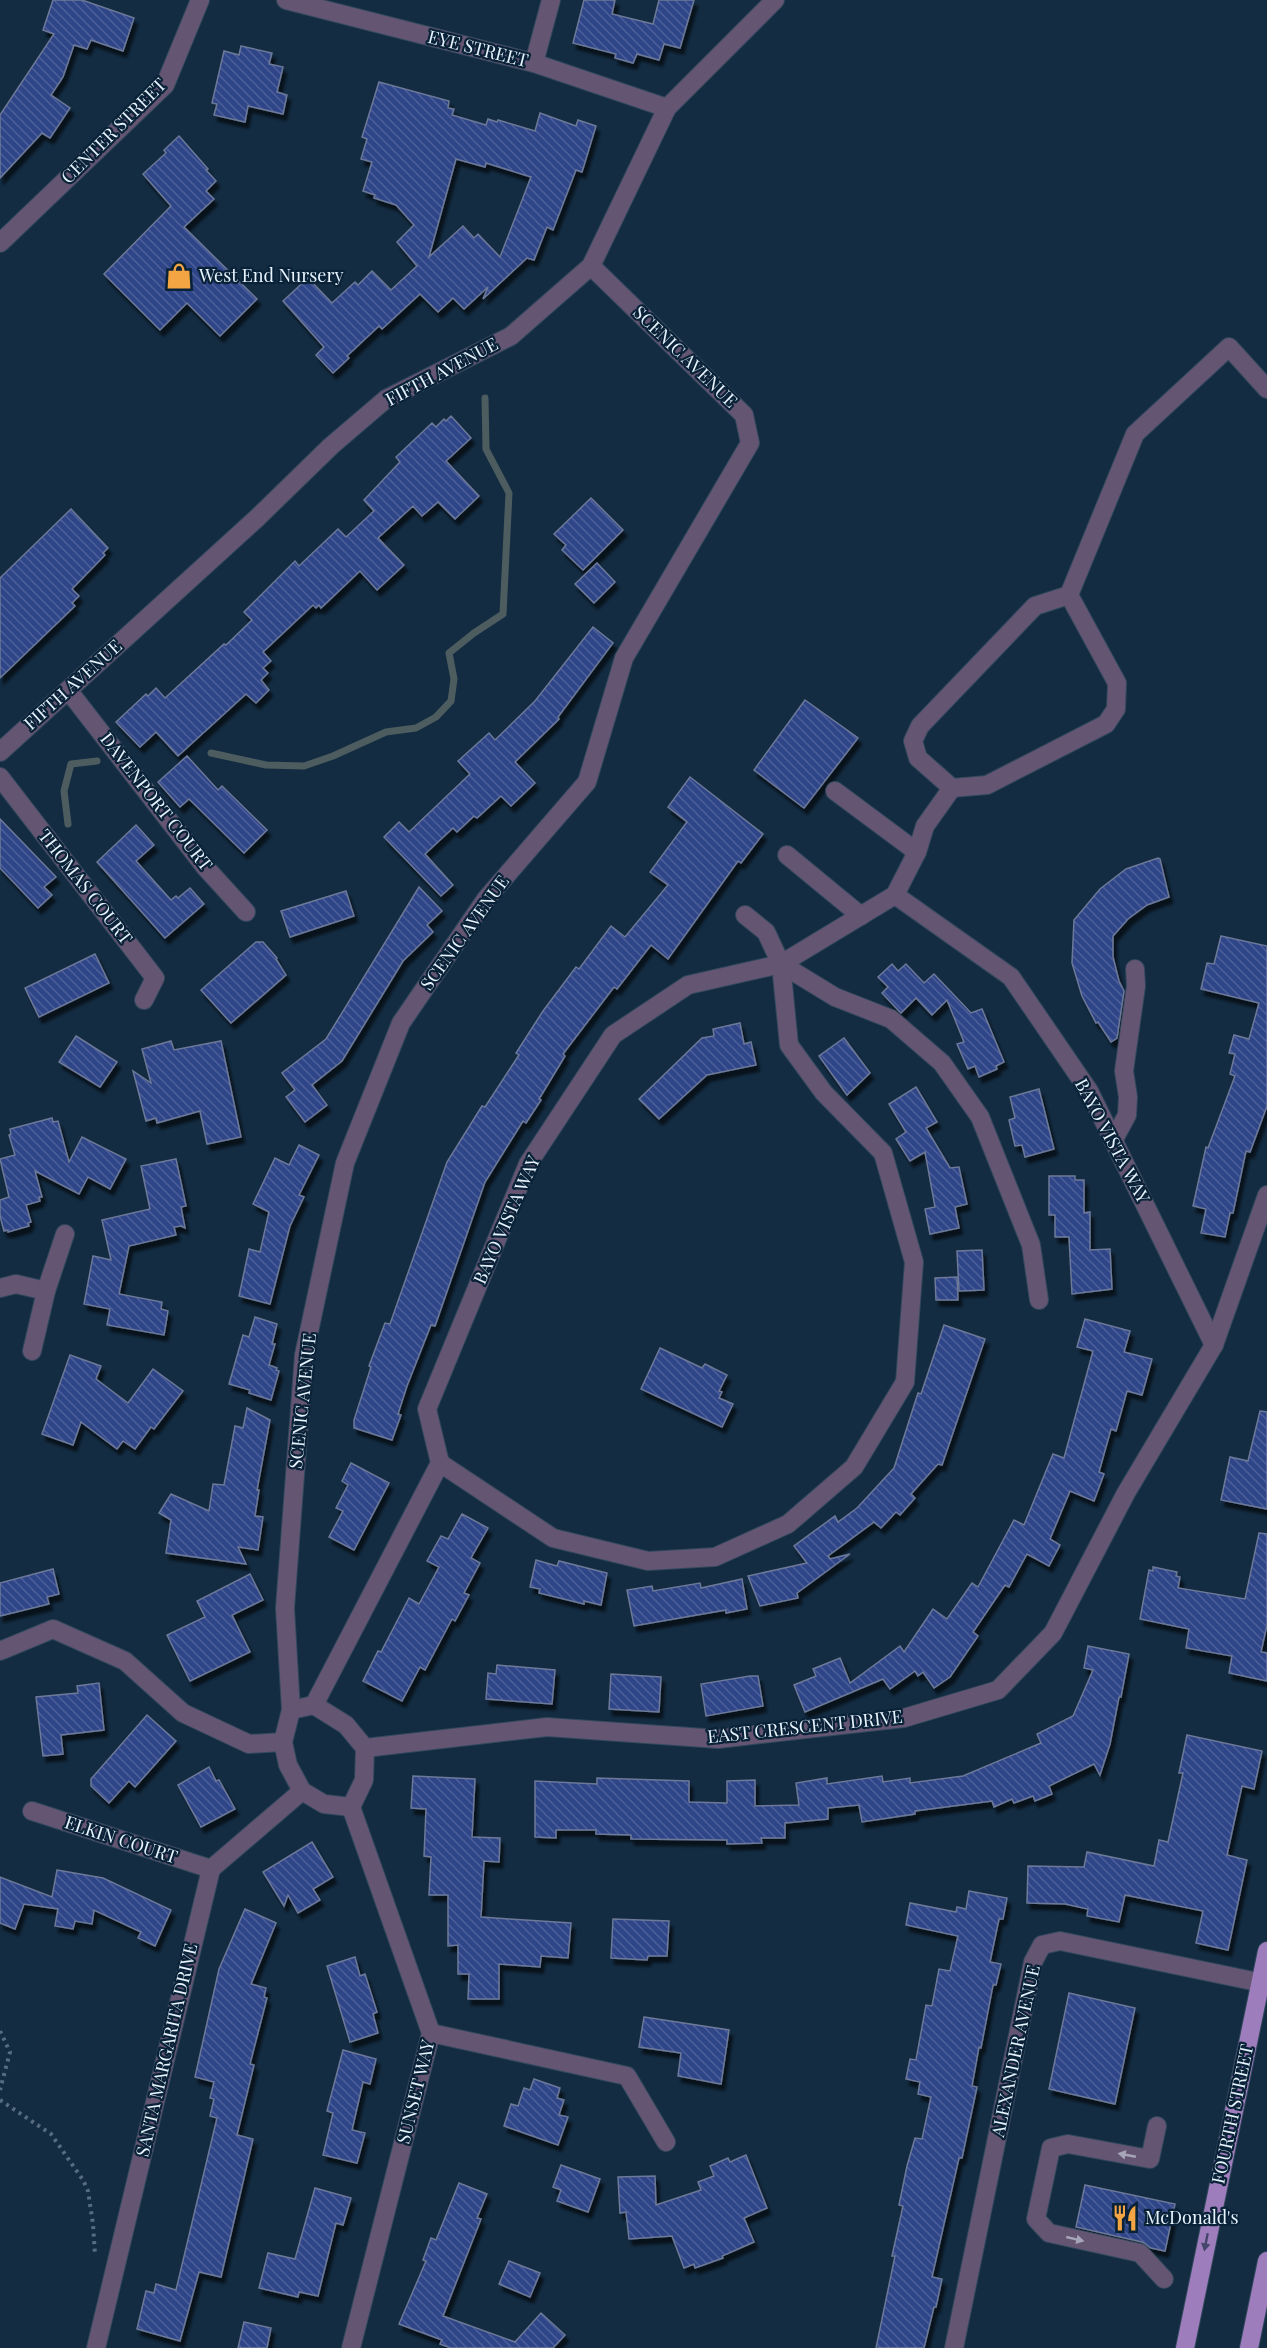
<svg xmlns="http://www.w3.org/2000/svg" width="1267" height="2348" font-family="'Playfair Display',serif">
<defs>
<pattern id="building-back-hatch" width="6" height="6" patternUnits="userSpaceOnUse" patternTransform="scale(1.5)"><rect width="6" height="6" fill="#2f4488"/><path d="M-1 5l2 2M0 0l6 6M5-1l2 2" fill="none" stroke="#4d5f9a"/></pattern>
<filter id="shadow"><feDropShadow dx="3.5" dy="6" stdDeviation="1.5" flood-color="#0009"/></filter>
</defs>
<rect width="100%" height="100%" fill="#132c42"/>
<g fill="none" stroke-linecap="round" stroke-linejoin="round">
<g stroke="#4d5c5f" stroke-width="7">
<polyline points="211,753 266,765 304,766 333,756 386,732 416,728 436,717 451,701 454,679 449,653 474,633 503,614 509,493 486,449 485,398"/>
<polyline points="68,824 64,791 71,764 97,761"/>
</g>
</g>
<g fill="url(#building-back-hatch)" stroke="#6c7998" stroke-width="1.5" fill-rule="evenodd" filter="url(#shadow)">
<polygon points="53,0 82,0 134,18 123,51 91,40 87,49 74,45 63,77 51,95 70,108 50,138 42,133 0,178 0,115 54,34 43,30"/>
<polygon points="584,0 615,0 612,14 653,24 659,0 694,0 680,48 664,44 659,60 637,54 633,63 615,58 616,54 573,43"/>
<polygon points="241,46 272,53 269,64 283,67 277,92 287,95 283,114 248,106 245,122 214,115 217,104 212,103 224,51 239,55"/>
<path d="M379 82 449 101 448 108 454 109 452 115 486 125 488 119 497 122 498 120 535 131 540 113 576 126 578 120 596 126 582 172 576 170 553 230 547 227 534 260 527 258 483 299 488 287 464 309 453 298 438 312 420 294 382 329 379 326 347 356 349 358 333 373 316 355 324 347 283 301 308 278 332 303 355 282 358 285 372 271 391 290 417 266 397 242 414 225 396 205 374 198 375 195 363 191 372 162 361 159 367 139 362 137ZM456 159 485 167 486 163 531 177 500 257 478 234 474 238 463 226 429 257Z"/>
<polygon points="179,136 208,169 206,170 216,181 206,191 214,199 184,227 257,299 220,336 187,303 160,330 104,274 171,206 143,174 166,153 164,150"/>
<polygon points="451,416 471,438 446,461 479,496 455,519 438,502 422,516 413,506 378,538 404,565 377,590 360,571 321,608 319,605 316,608 313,605 263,652 271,661 263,668 268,673 261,680 269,690 256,703 246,694 178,756 156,732 140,747 116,722 146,694 148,696 156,688 165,698 224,644 226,645 252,620 244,612 295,561 299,566 338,529 346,537 374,511 364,500 400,462 396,457 432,423 436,427 444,419 446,421"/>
<polygon points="591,498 623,530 583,570 562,550 566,545 554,534"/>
<polygon points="71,509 108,548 103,553 105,555 72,589 79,596 72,603 75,606 0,678 0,578"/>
<polygon points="597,563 615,582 594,603 575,584"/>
<polygon points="593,627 613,643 558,717 559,719 515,762 535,783 511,806 501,796 477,818 474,816 457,832 453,828 425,854 453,885 441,896 384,837 399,822 409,832 470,774 458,761 489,733 495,740 535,701"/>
<polygon points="805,700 858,738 804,808 754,770"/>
<polygon points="187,756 218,790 222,786 267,830 244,853 189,799 180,807 158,782"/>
<polygon points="690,777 763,834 741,863 738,861 668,959 651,945 617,989 614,987 563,1054 565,1056 539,1099 541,1100 526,1123 523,1121 485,1182 435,1326 431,1325 407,1386 398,1414 401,1415 392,1440 354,1428 354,1420 371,1367 369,1366 385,1323 390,1324 447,1162 482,1106 485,1107 519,1055 516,1053 543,1011 576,967 579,969 611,926 625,937 668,885 650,872 687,822 668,807"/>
<polygon points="0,819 56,877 44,887 52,895 38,908 0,868"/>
<polygon points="136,825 154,845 136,861 171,900 176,896 178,898 190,888 204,904 165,938 97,862"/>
<polygon points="1158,858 1160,859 1169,897 1147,905 1128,919 1113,936 1113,957 1119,981 1124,991 1117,1038 1111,1042 1098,1022 1096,1023 1082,996 1072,963 1074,920 1100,889 1126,869"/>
<polygon points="419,887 442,911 427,925 433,932 403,961 342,1061 312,1085 327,1105 305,1122 286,1097 295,1090 282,1073 326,1039"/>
<polygon points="346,891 354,916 290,937 281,911"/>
<polygon points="1221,936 1267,946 1267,1106 1250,1152 1246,1151 1233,1213 1230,1213 1225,1237 1201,1233 1206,1209 1193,1206 1206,1147 1208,1148 1235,1076 1230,1074 1235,1054 1229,1053 1234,1035 1249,1039 1259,1003 1201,989 1207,963 1214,964"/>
<polygon points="256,942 263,942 277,958 276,959 286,975 231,1023 201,990"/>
<polygon points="95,954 109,983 39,1017 25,988"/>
<polygon points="892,964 898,971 906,964 924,983 934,974 971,1013 982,1009 1004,1062 996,1066 997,1069 979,1077 975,1066 968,1069 957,1044 964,1042 947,1000 932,1015 916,998 901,1013 898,1010 882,993 888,987 878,977"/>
<polygon points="740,1023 744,1044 751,1042 756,1065 707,1075 659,1119 639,1099 702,1038 714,1036 713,1029"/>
<polygon points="76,1036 117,1062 100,1087 59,1062"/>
<polygon points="844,1038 870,1073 847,1095 819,1056"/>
<polygon points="171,1041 174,1050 221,1041 241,1137 207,1144 200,1111 157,1123 156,1118 146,1121 133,1071 151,1083 142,1049"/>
<polygon points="916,1087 937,1122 926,1128 950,1168 959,1167 967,1204 955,1207 959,1228 930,1234 925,1209 935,1207 925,1152 910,1161 896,1139 906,1132 889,1104"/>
<polygon points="1039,1089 1054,1149 1025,1157 1022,1145 1015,1146 1009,1120 1015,1118 1010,1097"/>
<polygon points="52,1118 53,1122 58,1121 69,1162 82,1137 126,1159 110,1189 88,1177 79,1194 35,1171 42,1197 39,1197 40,1201 26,1205 31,1222 28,1223 29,1226 8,1232 8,1230 4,1231 0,1216 0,1200 9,1197 0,1159 15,1155 9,1135 11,1134 10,1129"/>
<polygon points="299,1145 319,1155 299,1195 304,1197 290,1226 270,1304 239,1296 249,1249 260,1252 269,1212 253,1204 275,1158 289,1165"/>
<polygon points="176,1159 186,1206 181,1207 185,1228 181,1226 174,1227 176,1235 129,1246 119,1294 162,1302 161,1309 168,1311 164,1335 107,1325 110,1309 84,1304 93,1256 111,1260 102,1220 150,1209 141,1166"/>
<polygon points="1049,1176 1075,1176 1075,1180 1084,1180 1084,1213 1090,1212 1090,1250 1110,1249 1112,1289 1072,1294 1069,1237 1055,1237 1055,1215 1049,1215"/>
<polygon points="982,1250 984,1290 959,1291 957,1251"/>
<polygon points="957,1277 958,1300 936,1300 935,1278"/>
<polygon points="255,1317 277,1324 272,1344 275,1344 269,1365 277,1368 276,1370 279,1371 271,1400 249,1393 250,1390 229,1384 243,1335 249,1337"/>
<polygon points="1085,1319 1130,1331 1124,1352 1152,1359 1142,1395 1127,1391 1116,1431 1111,1429 1099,1472 1104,1474 1094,1501 1070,1491 1050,1539 1060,1545 1049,1566 1027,1554 1009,1587 1005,1585 973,1632 978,1636 950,1677 934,1688 923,1672 918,1676 915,1671 890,1689 883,1679 805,1712 794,1685 816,1676 813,1669 840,1658 850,1683 900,1646 904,1652 933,1609 947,1619 972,1583 978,1587 1014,1520 1024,1525 1053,1454 1064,1458 1093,1351 1077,1347"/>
<polygon points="944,1325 985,1339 942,1465 938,1464 911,1494 915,1498 900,1515 896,1512 881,1528 874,1522 828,1556 830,1559 850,1554 797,1593 798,1598 760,1606 748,1576 807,1563 794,1546 835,1516 838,1522 857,1508 894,1468 918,1393 921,1394"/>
<polygon points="660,1348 702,1368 705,1364 727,1375 719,1391 722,1392 719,1398 733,1404 722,1427 641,1389"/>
<polygon points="70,1355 101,1366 96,1379 128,1403 153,1369 183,1391 154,1429 151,1427 135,1449 123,1441 117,1449 81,1422 73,1445 42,1434"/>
<polygon points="247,1408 270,1420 257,1490 259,1490 255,1516 263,1517 258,1550 238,1547 246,1564 166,1553 171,1520 159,1513 171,1494 209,1511 213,1484 224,1485 235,1426 243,1428"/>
<polygon points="1260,1411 1267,1412 1267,1509 1221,1500 1230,1457 1248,1461"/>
<polygon points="351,1463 389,1483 354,1550 329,1537 343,1511 336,1508 348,1485 342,1481"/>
<polygon points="462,1514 488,1528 471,1558 480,1563 464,1593 469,1595 455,1621 452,1619 425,1670 420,1667 402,1701 363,1681 378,1651 381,1652 409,1598 419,1604 439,1567 427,1561 441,1536 448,1539"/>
<polygon points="1259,1533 1267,1534 1267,1625 1261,1652 1267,1653 1267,1681 1229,1673 1232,1656 1186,1648 1189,1629 1140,1619 1149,1570 1153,1571 1153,1567 1177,1572 1176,1576 1180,1577 1178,1588 1245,1599"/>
<polygon points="536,1560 557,1566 559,1561 607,1573 601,1605 584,1601 584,1604 539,1593 540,1589 530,1587"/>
<polygon points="53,1569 59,1594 47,1597 49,1604 0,1616 0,1583"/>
<polygon points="250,1574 263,1600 232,1615 250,1652 190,1681 167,1635 205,1617 197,1601"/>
<polygon points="742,1579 747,1609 726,1613 726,1610 634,1626 627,1590 652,1586 653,1591 700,1583 701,1588"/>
<polygon points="1088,1646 1129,1654 1121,1697 1119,1697 1110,1744 1100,1775 1094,1764 1049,1786 1052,1794 1035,1801 1033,1796 1014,1803 1012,1799 994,1807 992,1801 915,1811 915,1814 862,1822 859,1805 828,1808 828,1819 785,1823 785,1838 761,1838 762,1843 727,1844 727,1840 631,1839 631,1835 596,1834 596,1830 556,1830 556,1838 535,1837 535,1781 597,1784 597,1778 689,1781 689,1802 727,1803 727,1781 755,1780 755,1806 799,1805 796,1783 827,1778 827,1784 882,1776 883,1782 910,1778 910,1783 963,1776 1041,1743 1037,1734 1073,1716 1093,1670 1084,1668"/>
<polygon points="497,1665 555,1670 552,1704 486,1699 488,1673 496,1674"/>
<polygon points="611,1674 661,1677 659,1712 609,1709"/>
<polygon points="750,1676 758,1676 763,1706 706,1716 701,1684"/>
<polygon points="99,1683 104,1730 61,1735 63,1754 43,1756 36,1697 78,1693 77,1686"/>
<polygon points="147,1715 176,1741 135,1787 129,1781 109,1803 91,1786 91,1779"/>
<polygon points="1187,1735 1262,1751 1254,1789 1242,1786 1227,1855 1247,1860 1228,1950 1196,1943 1203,1911 1125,1895 1119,1922 1087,1916 1088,1909 1065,1904 1027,1903 1028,1866 1084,1867 1087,1852 1154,1866 1159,1840 1168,1842 1183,1773 1179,1773"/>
<polygon points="209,1767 216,1781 219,1780 235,1809 201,1827 178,1785"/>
<polygon points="413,1776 475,1779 472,1837 500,1838 499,1862 484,1861 481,1917 571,1923 568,1958 541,1956 540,1967 499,1964 499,1999 468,1999 469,1974 458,1974 458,1945 448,1946 448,1895 429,1895 431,1857 424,1856 426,1809 411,1808"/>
<polygon points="312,1842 333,1877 313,1889 320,1900 298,1913 288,1895 284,1906 263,1872"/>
<polygon points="57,1870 103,1878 171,1910 155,1946 138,1938 141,1932 94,1910 92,1924 75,1921 73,1929 55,1926 58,1909 24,1904 15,1929 0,1923 0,1877 52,1897"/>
<polygon points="969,1891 1007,1898 1003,1919 999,1919 990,1962 1001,1964 996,1985 993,1985 981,2048 979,2047 972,2086 977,2087 962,2158 959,2158 932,2277 942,2279 936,2307 934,2307 924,2348 876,2348 895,2256 892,2256 903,2206 899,2205 907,2166 915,2138 922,2139 931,2097 918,2094 920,2082 906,2079 910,2059 916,2060 926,2005 932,2006 939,1969 950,1971 958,1936 906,1925 910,1903 956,1912 957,1907 966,1909"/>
<polygon points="245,1909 276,1923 251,1984 266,1988 264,1997 267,1998 250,2064 254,2065 237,2135 253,2139 221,2277 199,2272 180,2341 137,2329 146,2291 154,2293 156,2284 176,2290 217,2118 210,2116 214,2099 210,2098 214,2082 195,2077 219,1969"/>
<polygon points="613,1919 669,1921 667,1956 648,1956 647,1960 611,1958"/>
<polygon points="355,1957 360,1976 365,1974 377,2012 373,2014 378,2033 350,2042 327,1966"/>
<polygon points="1069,1993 1135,2008 1115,2104 1049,2089"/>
<polygon points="644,2017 729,2030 721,2084 678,2076 681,2053 639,2047"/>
<polygon points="343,2050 376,2059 370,2084 363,2082 352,2130 365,2133 357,2163 323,2155 333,2113 327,2111"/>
<polygon points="534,2079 560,2088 557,2098 564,2100 559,2115 568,2117 558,2145 504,2126 511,2104 518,2106 524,2088 530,2090"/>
<polygon points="746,2155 767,2208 744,2218 754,2242 722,2256 723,2258 695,2268 694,2264 684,2268 672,2236 629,2239 626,2212 620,2213 618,2177 655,2176 656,2205 701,2190 698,2182 714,2176 710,2166 728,2158 730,2162"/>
<polygon points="561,2165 600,2179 588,2212 557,2201 561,2190 553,2187"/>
<polygon points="459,2183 487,2194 477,2218 481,2219 443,2316 515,2342 541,2313 565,2335 553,2348 451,2348 440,2344 442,2340 399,2324 426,2261 423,2260 431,2238 436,2240"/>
<polygon points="1085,2185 1175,2204 1165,2251 1151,2248 1142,2242 1076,2227"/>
<polygon points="315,2188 351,2198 343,2225 336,2223 318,2296 299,2292 298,2297 259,2288 268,2253 295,2259"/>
<polygon points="509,2261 540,2273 530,2297 499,2284"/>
<polygon points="244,2322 271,2328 267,2348 238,2348"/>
</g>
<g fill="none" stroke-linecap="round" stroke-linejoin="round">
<g stroke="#31485c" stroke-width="20">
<g id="minor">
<polyline points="286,0 534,63 667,108"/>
<polyline points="534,63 551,0"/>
<polyline points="0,243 165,85 200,0"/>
<polygon points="1069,595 1117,683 1116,709 1106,724 987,785 952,788 918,758 913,741 920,726 1035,606"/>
<polyline points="1069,595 1135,434 1229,347 1267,389"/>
<polyline points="68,690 205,867 246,912"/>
<polyline points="0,752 256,519 331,446 386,399 511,336 591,266 667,108 775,0"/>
<polyline points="0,777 155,978 144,1000"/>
<polyline points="835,791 917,852"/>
<polyline points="787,855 861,916"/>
<polyline points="895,895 1011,977 1089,1091 1214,1345"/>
<polyline points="781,964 835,997 891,1019 942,1063 980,1117 1031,1245 1039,1300"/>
<polyline points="1113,1141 1127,1115 1128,1097 1124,1071 1136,986 1135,969"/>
<polyline points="0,1288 16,1284 46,1291"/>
<polyline points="32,1351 46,1291 65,1234"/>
<polyline points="440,1463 553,1538 648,1561 715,1557 788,1524 854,1467 905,1382 914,1262 883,1153 824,1093 789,1045 781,964 766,932 745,915"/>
<polyline points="0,1651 53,1629 125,1661 183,1713 249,1744 283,1742"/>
<polyline points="314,1705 440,1463 427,1409 528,1164 613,1035 688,985 781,964 895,895 917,852 925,826 952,788"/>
<polygon points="314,1705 346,1725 365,1748 364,1780 351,1807 324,1804 302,1791 288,1765 283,1742 291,1710"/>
<polyline points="291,1710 285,1608 304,1355 345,1163 401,1023 486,899 587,782 624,658 750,443 744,415 591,266"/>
<polyline points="365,1748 547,1727 718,1739 904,1718 998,1690 1053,1633 1126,1493 1214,1345 1267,1195"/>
<polyline points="351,1807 431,2033 351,2348"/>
<polyline points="32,1811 211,1869"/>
<polyline points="431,2033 627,2076 666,2142"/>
<polyline points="1157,2126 1150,2159 1068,2144 1051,2148 1036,2219 1049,2233 1140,2253 1164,2279"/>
<polyline points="96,2348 211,1869 302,1791"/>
<polyline points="954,2348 1033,1962 1042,1945 1060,1941 1267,1984"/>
</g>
</g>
<g stroke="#31485c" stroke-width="20">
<g id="major">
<polyline points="1185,2348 1267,1951"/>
<polyline points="1249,2348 1267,2261"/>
</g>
</g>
<g stroke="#586c7f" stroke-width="4" stroke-dasharray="3 4.5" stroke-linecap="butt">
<polyline points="0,2031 10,2052 0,2090"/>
<polyline points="0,2100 51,2134 83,2180 88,2191 93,2224 95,2255"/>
</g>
<use href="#minor" stroke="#645573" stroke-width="18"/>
<use href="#major" stroke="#9e7dbc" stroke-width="18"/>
</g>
<defs><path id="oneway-solid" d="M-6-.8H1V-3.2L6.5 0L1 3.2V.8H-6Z" transform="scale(1.5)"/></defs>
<g fill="#a6a4b8">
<use href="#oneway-solid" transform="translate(1127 2155) rotate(-169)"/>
<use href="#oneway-solid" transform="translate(1075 2239) rotate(13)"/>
</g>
<use fill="#45466c" href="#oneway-solid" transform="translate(1206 2242) rotate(101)"/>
<defs>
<g id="shop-bare" transform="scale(2.07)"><path d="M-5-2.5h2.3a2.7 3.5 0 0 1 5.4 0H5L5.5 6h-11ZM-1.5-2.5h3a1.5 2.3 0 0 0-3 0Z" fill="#f3a443" stroke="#092237" stroke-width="2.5" paint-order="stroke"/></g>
<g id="restaurant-bare" transform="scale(2.07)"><path d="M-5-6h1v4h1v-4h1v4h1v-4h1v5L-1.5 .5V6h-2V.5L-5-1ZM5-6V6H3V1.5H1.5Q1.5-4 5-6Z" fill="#f3a443" stroke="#092237" stroke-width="2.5" paint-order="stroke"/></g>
</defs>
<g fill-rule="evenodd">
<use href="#shop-bare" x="179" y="276"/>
<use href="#restaurant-bare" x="1125" y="2218"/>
</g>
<g text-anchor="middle" stroke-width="4.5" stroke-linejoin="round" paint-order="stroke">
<g font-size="18" fill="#e7f3fe" stroke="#092237">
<text transform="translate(478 49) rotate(14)" y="6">EYE STREET</text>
<text transform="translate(114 131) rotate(-45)" y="6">CENTER STREET</text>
<text transform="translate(685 357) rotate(44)" y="6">SCENIC AVENUE</text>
<text transform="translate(442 372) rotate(-28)" y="6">FIFTH AVENUE</text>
<text transform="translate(73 685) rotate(-42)" y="6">FIFTH AVENUE</text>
<text transform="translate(156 802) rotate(52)" y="6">DAVENPORT COURT</text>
<text transform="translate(85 887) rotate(52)" y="6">THOMAS COURT</text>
<text transform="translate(465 933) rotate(-54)" y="6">SCENIC AVENUE</text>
<text transform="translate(1112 1141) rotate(62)" y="6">BAYO VISTA WAY</text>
<text transform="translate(507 1220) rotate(-66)" y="6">BAYO VISTA WAY</text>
<text transform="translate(303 1401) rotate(-84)" y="6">SCENIC AVENUE</text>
<text transform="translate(805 1727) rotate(-6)" y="6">EAST CRESCENT DRIVE</text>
<text transform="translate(121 1840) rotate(18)" y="6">ELKIN COURT</text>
<text transform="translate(167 2050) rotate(-77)" y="6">SANTA MARGARITA DRIVE</text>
<text transform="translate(1016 2051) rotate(-78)" y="6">ALEXANDER AVENUE</text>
<text transform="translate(416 2092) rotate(-76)" y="6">SUNSET WAY</text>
<text transform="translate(1233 2114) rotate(-78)" y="6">FOURTH STREET</text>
</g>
<g font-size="18" fill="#e7f3fe" stroke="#092237" text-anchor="start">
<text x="199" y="282">West End Nursery</text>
<text x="1145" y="2224">McDonald's</text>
</g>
</g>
</svg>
